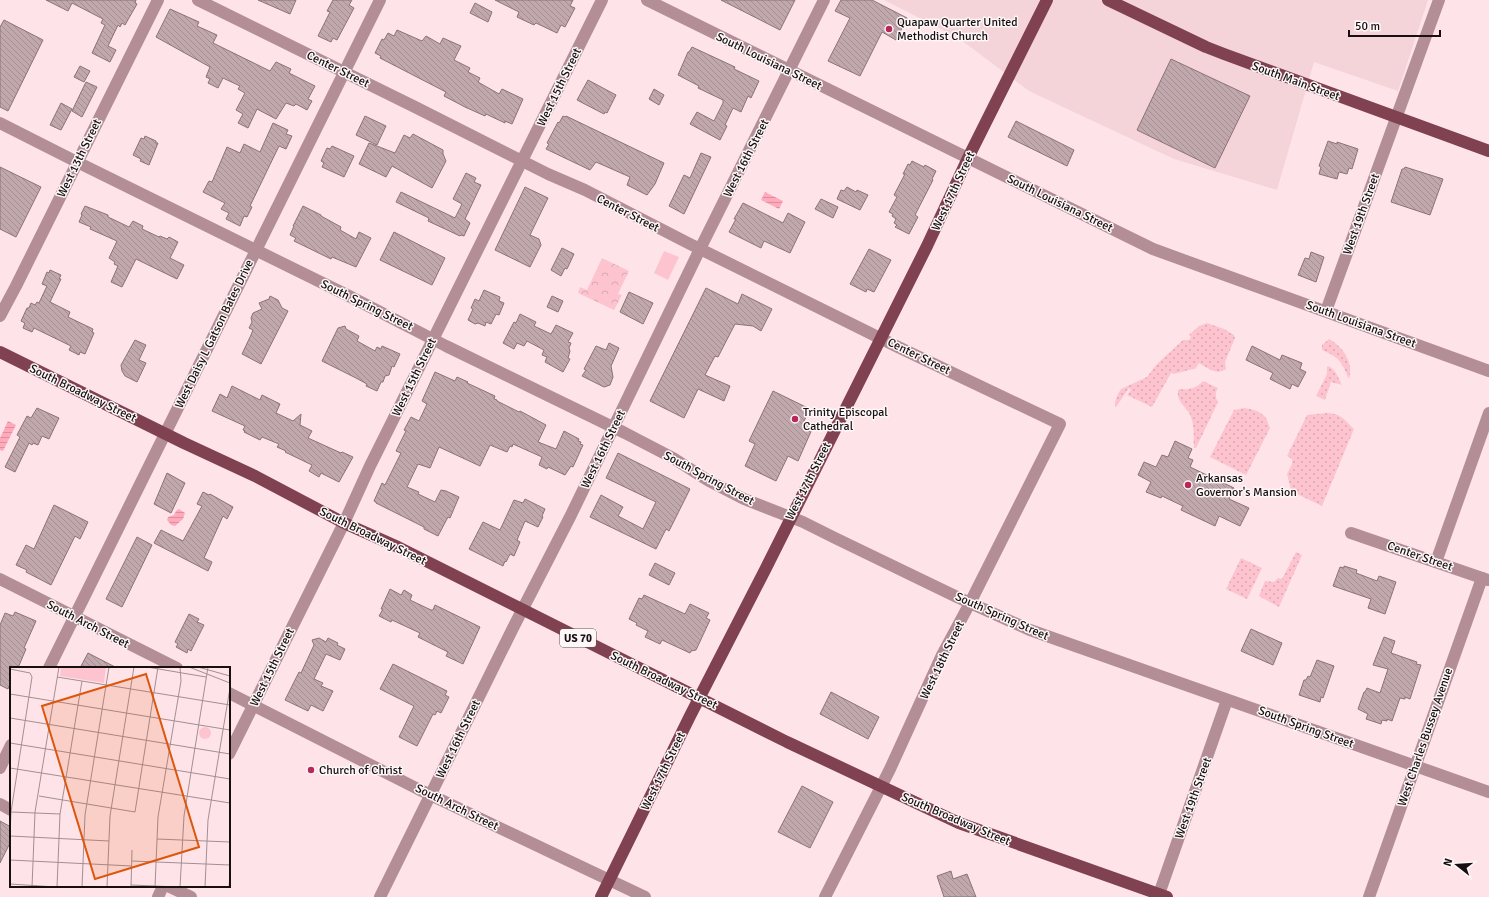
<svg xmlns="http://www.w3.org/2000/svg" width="1489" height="897" font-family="Signika,sans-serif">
<defs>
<pattern id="grass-dots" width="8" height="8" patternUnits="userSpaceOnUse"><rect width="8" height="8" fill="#fdc4cf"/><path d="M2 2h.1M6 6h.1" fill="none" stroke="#d8a7b1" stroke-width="1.8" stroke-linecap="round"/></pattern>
<pattern id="park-crowns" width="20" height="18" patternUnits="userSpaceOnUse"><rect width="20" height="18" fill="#fdc4cf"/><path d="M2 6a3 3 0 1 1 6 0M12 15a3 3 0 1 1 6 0" fill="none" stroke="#d8a7b1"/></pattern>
<pattern id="water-rules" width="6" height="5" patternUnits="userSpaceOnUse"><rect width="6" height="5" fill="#ffa9bb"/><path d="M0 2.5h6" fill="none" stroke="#da90a0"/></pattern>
<pattern id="building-back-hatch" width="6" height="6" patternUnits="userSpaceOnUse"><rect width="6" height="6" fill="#c1a8ad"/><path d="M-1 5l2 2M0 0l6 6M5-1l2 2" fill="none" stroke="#a58f94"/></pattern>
</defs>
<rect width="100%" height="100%" fill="#fee4e9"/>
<polygon fill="#f4d3d9" points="884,0 1428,0 1398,91 1314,62 1277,190 1174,159 1029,91 957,37"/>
<g fill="url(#grass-dots)">
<path d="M1207 323 1224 329 1234 335 1235 338 1225 362 1226 369C1217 376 1208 368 1199 363L1195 369C1187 369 1178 375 1171 373L1152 407 1127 395 1131 390 1129 388 1116 407H1115V402L1118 394 1121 389 1147 377 1157 364 1183 340H1189L1191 337 1189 335 1199 326Z"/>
<path d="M1329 339C1343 347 1354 362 1349 379 1341 361 1340 358 1322 350V345Z"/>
<path d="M1328 366C1336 369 1338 378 1342 385L1331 382 1325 400 1316 396 1327 374V367Z"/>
<path d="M1203 381 1218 388C1215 393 1215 397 1218 402L1196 448H1194C1193 438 1195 428 1191 417 1188 407 1176 403 1178 390L1180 389C1189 390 1197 388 1203 381Z"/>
<path d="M1244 408C1252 409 1261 411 1266 418 1268 421 1268 425 1270 428L1246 475 1210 457 1234 410Z"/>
<path d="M1327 413C1343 414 1344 420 1354 429L1322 506 1297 494 1291 490 1287 474 1292 464V459L1287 456 1307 415Z"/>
<polygon points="1296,552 1302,555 1279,607 1259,596 1265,581 1274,582 1278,578 1282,579"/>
<polygon points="1241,558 1262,568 1247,599 1226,589"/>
</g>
<polygon fill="url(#park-crowns)" points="602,258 629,271 618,294 622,295 614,310 578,293 580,287 587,290"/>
<polygon fill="#fdc4cf" points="664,251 679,257 668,280 654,273"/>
<g fill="url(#water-rules)">
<polygon points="765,192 783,201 779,209 761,200"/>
<polygon points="8,421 16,425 3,451 0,450 0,438"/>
<polygon points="179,509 185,513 183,519 175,526 171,525 167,520 168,517 174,515 176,511"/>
</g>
<g fill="url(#building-back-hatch)" stroke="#8a7377">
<polygon points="46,0 136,0 135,3 137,4 125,25 122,23 120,27 118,25 108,46 116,50 110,62 92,53 105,25 101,23 103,19 72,3 68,11"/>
<polygon points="258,0 296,0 290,14"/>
<polygon points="333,0 352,0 349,5 354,8 337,40 333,38 331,42 318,36 330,12 327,11"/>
<polygon points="495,0 573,0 570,6 575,8 565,27 561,25 557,33 536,23 534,25 517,17 519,12"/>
<polygon points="721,0 795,0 780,30"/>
<polygon points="841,0 872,0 907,18 896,40 882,32 860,76 828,61 850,18 835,11"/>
<polygon points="475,3 492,12 488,22 470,13"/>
<polygon points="170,9 199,22 197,26 217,35 213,43 270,71 276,62 291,69 289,73 315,86 308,99 312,101 307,110 296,104 294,106 286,103 276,119 257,109 248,128 238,123 243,114 236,110 245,93 238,89 240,86 223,78 218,88 208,83 210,79 206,77 210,67 156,37"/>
<polygon points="4,20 43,40 8,111 0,107 0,27"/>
<polygon points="397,30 422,41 426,36 440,44 443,38 461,46 454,60 470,68 468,72 480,78 478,82 499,94 502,89 523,99 512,124 505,121 505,123 486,114 485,116 465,107 444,96 446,92 380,58 381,56 375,53 382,39 384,40 388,33 394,36"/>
<polygon points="692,47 735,67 734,69 759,81 751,98 748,96 741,112 733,108 725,125 727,126 720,140 690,124 697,112 714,121 723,103 723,100 698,88 699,86 678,75 688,52 689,52"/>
<polygon points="1171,59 1250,96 1215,168 1137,130"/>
<polygon points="80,66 90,71 84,82 74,77"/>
<polygon points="588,80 616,95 607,113 605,112 604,114 577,100"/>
<polygon points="86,82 97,87 82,117 72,111"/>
<polygon points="654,89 664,95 659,105 649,99"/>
<polygon points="61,103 72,109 61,130 50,125"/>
<polygon points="365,116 386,126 377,145 356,135"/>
<polygon points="563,116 565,117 566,116 664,163 655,184 647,195 627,185 630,177 596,162 590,170 546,149 549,144 547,143 558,122 559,123"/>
<polygon points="1016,121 1074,150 1067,166 1008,137"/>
<polygon points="273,123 288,130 286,134 292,136 286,149 279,146 250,206 252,207 247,217 244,216 240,226 226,219 229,213 221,209 225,203 203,192 209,181 212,182 227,147 240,153 244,144 260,152"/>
<polygon points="413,134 443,150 443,154 446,161 432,188 392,166 386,177 359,164 369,143 395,153 404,135 410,138"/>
<polygon points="145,136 156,141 156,143 158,143 149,165 140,161 141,159 133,155 141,138 144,139"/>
<polygon points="1328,141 1337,144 1337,142 1358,149 1352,169 1349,168 1347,174 1339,172 1337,179 1319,174 1321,167 1319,166"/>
<polygon points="332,146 354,156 344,177 322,167 324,163 321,161 327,148 330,149"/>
<polygon points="701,153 711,157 684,214 669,206 684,175 690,178"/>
<polygon points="912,161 924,167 925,165 936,171 932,179 933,180 915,215 918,217 909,234 895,227 897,225 894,223 896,219 892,216 893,214 889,212 897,197 894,195 905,174 903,174 908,164 910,165"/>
<polygon points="0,167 41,187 16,237 0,229"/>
<polygon points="1405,167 1443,179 1430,215 1391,202 1402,169 1404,169"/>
<polygon points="466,173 476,178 474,182 481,185 465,219 470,223 464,236 461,235 460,236 428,221 429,218 396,202 401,192 455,218 462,204 453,199"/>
<polygon points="525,187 548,198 530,235 539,239 541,245 530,267 495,250"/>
<polygon points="847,187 856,192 857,190 868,195 860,210 837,199 841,190 844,191"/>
<polygon points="821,199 838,207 833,218 815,209"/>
<polygon points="743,203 783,223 788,213 805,222 790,253 764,241 761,248 729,232 736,219 734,219"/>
<polygon points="85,206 108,215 108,217 129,227 133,221 143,226 142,229 159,237 160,236 167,239 169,237 178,242 170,258 184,265 177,279 136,259 122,287 111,282 118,266 114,264 115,262 109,258 117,241 90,229 91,227 79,222 82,215 81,214"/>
<polygon points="303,206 321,215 321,216 341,227 340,230 356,239 359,232 371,238 356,267 332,257 331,259 294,241 296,238 290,235 294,226 293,226"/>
<polygon points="394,232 445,258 432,285 380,260"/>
<polygon points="562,248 574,254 567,269 565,268 561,276 551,270"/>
<polygon points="869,249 891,260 874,292 867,289 866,292 850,284"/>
<polygon points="1311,252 1324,257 1316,282 1298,275 1305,258 1309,259"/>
<polygon points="50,270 61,275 59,279 61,279 50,302 70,312 68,317 93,329 92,332 94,333 85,354 80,352 79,355 69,350 71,346 34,328 32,332 23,328 25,323 21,321 27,308 29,308 31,303 35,305 37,302 39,303 47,286 42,284 47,272 49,273"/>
<polygon points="706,288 738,304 742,294 772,309 761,331 753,326 735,324 718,357 715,356 705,375 730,386 724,401 698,389 684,418 650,401"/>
<polygon points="484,290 500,297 499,301 504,303 499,315 496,314 491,324 486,322 485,326 478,323 475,324 468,320 473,309 471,308 475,299 479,301"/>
<polygon points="629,292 653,303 643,324 620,312"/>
<polygon points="270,296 278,300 282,308 288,311 261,364 242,354 251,335 253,330 249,328 252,322 251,318 253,313 262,309 259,303 269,299"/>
<polygon points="552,296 563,301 558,312 547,307"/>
<polygon points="520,314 536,322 534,326 551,334 556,325 573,333 568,342 571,343 569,348 570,351 568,358 570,359 563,372 545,362 547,357 542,355 544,350 527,341 524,346 517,343 514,349 503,343 514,322 516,323"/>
<polygon points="345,326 346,329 359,336 357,341 375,351 377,347 381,349 382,346 400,354 394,367 392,366 389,375 385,376 383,382 381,382 377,391 366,386 367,384 356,378 322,361 338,328"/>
<polygon points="135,340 146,345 139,360 146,363 137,382 125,376 122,371 121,365"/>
<polygon points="609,343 619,348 611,366 613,377 610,385 604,387 582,376 586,370 584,369 596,346 606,350"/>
<polygon points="1252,346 1280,360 1282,355 1302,363 1300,369 1306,372 1298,387 1292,384 1290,389 1270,379 1273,373 1246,360"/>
<polygon points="435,372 455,381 457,377 468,382 467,383 495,396 494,399 497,400 497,401 519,412 520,411 546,425 538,442 556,449 564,431 579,439 578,441 581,442 580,444 583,445 573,467 571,466 565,475 548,467 547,469 539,465 542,457 513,444 512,447 510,446 507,452 490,445 480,466 439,447 430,468 418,464 407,487 419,492 418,494 435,502 441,490 446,491 459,497 450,518 448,517 438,536 424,529 424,527 376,503 376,502 374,501 382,483 385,485 401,453 396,451 406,431 404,430 411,417 419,421 427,404 422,401"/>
<polygon points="232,386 260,400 262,395 280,404 276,413 293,421 301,414 300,425 312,431 308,438 341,453 342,452 353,457 339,482 321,473 319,477 309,471 312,465 285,452 286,451 277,447 279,444 262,437 260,440 244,432 245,431 243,430 245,426 212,411 220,394 227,398"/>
<polygon points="773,391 810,409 803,423 813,427 798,461 788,456 776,481 745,466 755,444 749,441"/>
<polygon points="37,408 59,418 49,439 42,436 38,445 33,443 32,445 29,443 15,472 5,467 20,437 17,435 27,416 31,418"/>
<polygon points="1175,441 1192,449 1188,458 1193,460 1190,467 1234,488 1229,499 1249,508 1240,526 1219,516 1215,526 1181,510 1183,506 1162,496 1161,498 1146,492 1151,482 1138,475 1144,462 1156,467 1162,455 1168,457"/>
<polygon points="618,453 690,489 669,531 666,529 656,549 590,517 601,495 623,507 618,516 643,529 656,502 606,478"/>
<polygon points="167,473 185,483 171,513 154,504"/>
<polygon points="203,492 209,495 210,494 233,507 227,519 223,516 204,558 212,562 208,571 154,543 161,530 183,541 202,506 197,504"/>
<polygon points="525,499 545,509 542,516 543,517 538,527 525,521 517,540 520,542 514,556 510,554 506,562 505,561 503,566 469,549 483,522 500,530 514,500 523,503"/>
<polygon points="54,505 88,522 80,539 75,536 51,585 26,572 27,570 16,565 26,545 34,549"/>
<polygon points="137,537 152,545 122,607 106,599"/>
<polygon points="655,563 675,573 669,585 649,575"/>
<polygon points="1344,566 1357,570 1356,573 1377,581 1379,576 1396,582 1385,614 1368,608 1371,599 1333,586 1340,567 1344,568"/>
<polygon points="390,589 401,595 404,590 412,595 410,600 431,610 433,610 435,605 480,627 463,664 446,656 448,652 418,637 420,633 392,620 391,622 379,616 383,609 381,609"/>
<polygon points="644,595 685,614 690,604 709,613 706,618 710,620 696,650 691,651 690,653 662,640 660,644 645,637 648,631 636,625 637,623 629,619 639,598 642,599"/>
<polygon points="15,612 36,621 24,648 26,649 18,668 11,668 11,682 8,689 0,685 0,625 5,613 13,616"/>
<polygon points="189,614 199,619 197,622 204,625 191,651 188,649 187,653 176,647 178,644 175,642"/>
<polygon points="1251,629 1282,643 1273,665 1241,651"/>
<polygon points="1384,637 1395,641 1391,653 1417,662 1416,664 1421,665 1410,699 1405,697 1405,699 1400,698 1392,721 1387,719 1387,721 1382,720 1381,724 1366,719 1368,714 1358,709 1364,692 1365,692 1367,688 1380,693 1388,669 1373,665"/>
<polygon points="319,638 326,642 328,638 338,643 337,645 345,649 340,660 326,654 314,679 323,683 321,686 333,691 323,711 311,705 308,711 285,700 299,672 301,673 314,645 312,640"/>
<polygon points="88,653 117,668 80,668"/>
<polygon points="1317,660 1334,666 1323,698 1321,697 1320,702 1299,695 1304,680 1306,680 1308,676 1310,677"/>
<polygon points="393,664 447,691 445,695 449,697 441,713 437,711 435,715 433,714 417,746 399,737 414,706 380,689"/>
<polygon points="831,692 879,717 868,739 820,714"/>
<polygon points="802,786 833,802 810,848 778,832"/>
<polygon points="0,821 11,827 11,841 0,863"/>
<polygon points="951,871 953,879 967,874 976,897 944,897 937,876"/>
</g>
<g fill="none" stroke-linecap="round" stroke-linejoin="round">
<g stroke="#b48e96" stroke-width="12">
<polyline points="198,0 415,107 548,174 585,190 688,243 898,347 1060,424 970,603 942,655 890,769 825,897"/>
<polyline points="647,0 1153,249 1489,371"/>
<polyline points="0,123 77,162 349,296 446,346 625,433 673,458 709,481 744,499 803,522 835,538 957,597 1030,630 1489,792"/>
<polyline points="1326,311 1439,0"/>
<polyline points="0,316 16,286 158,0"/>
<polyline points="1351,533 1488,580"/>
<polyline points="1436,562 1489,413"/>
<polyline points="0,579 177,668"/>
<polyline points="49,668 380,0"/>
<polyline points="229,693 418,789 645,897"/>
<polyline points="229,754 344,523 370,466 602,0"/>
<polyline points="0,768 11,745"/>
<polyline points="0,804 11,810"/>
<polyline points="168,886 191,897"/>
<polyline points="158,897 163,886"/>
<polyline points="380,897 513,628 571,515 700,249 824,0"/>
<polyline points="1158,897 1227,700"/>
<polyline points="1369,897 1482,578"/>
</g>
<g stroke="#804150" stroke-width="12">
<polyline points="1108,0 1206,47 1224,54 1489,151"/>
<polyline points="0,352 184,443 255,476 344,523 398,547 787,742 959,823 1167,897"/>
<polyline points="601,897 690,716 766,568 927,246 968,158 1047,0"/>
</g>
</g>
<g fill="#b62859" stroke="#fdf7f8" stroke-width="1.5">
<circle cx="889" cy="29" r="4"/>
<circle cx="795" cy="419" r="4"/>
<circle cx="1188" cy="485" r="4"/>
<circle cx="311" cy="770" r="4"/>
</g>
<g text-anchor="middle" stroke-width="3" stroke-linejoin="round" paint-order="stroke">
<rect fill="#fdf7f8" stroke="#5c5556" stroke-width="1" x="560" y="629" width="36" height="18" rx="3"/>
<g font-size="11" font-weight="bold" fill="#170f11">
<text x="578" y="642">US 70</text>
</g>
<g font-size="12" fill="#170f11" stroke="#fdf7f8" text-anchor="start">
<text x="897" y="26">Quapaw Quarter United<tspan x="897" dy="14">Methodist Church</tspan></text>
<text x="803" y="416">Trinity Episcopal<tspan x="803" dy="14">Cathedral</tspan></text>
<text x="1196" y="482">Arkansas<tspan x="1196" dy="14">Governor's Mansion</tspan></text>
<text x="319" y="774">Church of Christ</text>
</g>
<g font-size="12" fill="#170f11" stroke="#fdf7f8">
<text transform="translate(769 61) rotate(26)" y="4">South Louisiana Street</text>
<text transform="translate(338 69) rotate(26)" y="4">Center Street</text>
<text transform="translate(1296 81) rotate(20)" y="4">South Main Street</text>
<text transform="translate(559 87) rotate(-64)" y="4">West 15th Street</text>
<text transform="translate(79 158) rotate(-64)" y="4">West 13th Street</text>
<text transform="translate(746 158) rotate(-63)" y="4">West 16th Street</text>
<text transform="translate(953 191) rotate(-65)" y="4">West 17th Street</text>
<text transform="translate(1060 203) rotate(26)" y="4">South Louisiana Street</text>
<text transform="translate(628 213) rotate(27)" y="4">Center Street</text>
<text transform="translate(1361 214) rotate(-70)" y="4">West 19th Street</text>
<text transform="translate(367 305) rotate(26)" y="4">South Spring Street</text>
<text transform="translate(1361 324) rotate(20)" y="4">South Louisiana Street</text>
<text transform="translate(214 334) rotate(-64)" y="4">West Daisy L Gatson Bates Drive</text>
<text transform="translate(919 356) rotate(26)" y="4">Center Street</text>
<text transform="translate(414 377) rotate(-64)" y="4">West 15th Street</text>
<text transform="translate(83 393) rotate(26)" y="4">South Broadway Street</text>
<text transform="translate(603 449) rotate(-64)" y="4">West 16th Street</text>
<text transform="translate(709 478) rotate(28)" y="4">South Spring Street</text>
<text transform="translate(808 481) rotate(-63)" y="4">West 17th Street</text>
<text transform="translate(373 536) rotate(26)" y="4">South Broadway Street</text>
<text transform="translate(1420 556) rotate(19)" y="4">Center Street</text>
<text transform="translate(1002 616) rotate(24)" y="4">South Spring Street</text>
<text transform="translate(88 624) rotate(27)" y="4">South Arch Street</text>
<text transform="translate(942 660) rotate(-64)" y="4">West 18th Street</text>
<text transform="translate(272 667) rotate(-64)" y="4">West 15th Street</text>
<text transform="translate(664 680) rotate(26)" y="4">South Broadway Street</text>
<text transform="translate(1306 727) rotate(20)" y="4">South Spring Street</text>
<text transform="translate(1425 737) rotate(-71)" y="4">West Charles Bussey Avenue</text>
<text transform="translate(458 739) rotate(-64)" y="4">West 16th Street</text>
<text transform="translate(663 771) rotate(-64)" y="4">West 17th Street</text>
<text transform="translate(1193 798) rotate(-70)" y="4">West 19th Street</text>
<text transform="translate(457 807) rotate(26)" y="4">South Arch Street</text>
<text transform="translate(956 819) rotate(23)" y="4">South Broadway Street</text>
</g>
</g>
<g transform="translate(10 667)">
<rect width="220" height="220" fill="#fee4e9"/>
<path d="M51 0H96L94 16 50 9Z" fill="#fdc4cf"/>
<path d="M189 66a6 6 0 1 1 12 0a6 6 0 1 1-12 0Z" fill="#fdc4cf"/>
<path fill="none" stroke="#a28f93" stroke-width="1" d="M137 0 196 10M179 0 220 16M188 0 220 9M0 2 20 6 22 10 1 145 0 169M47 10 220 38M0 27 220 63M0 51 220 87M0 76 220 112M0 101 220 136M29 129 125 145 148 0M1 145 50 147M0 169 99 174M147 172 220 175M0 193 122 199M122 194 220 198M0 217 46 220M121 218 168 220M22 220 25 145 49 0M47 220 50 147 72 14M72 220 75 148 99 0M97 220 100 149 124 0M121 220 122 183M145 220 148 150 171 14 170 0M170 220 174 149 198 0M195 220 198 153 220 21M219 220 220 208"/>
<path fill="#de550c" fill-opacity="0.15" stroke="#de550c" stroke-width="2" d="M136 7 189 180 85 212 32 39Z"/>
<rect width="220" height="220" fill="none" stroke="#170f11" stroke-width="2"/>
</g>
<g transform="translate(1457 865) rotate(287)" stroke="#fdf7f8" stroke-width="3" paint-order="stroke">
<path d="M0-3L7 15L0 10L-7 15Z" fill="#170f11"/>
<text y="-6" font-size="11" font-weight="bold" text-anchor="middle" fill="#170f11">N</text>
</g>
<path d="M1349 30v6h91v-6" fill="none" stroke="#170f11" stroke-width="2"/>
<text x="1355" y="30" font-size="12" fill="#170f11" stroke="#fdf7f8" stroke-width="3" paint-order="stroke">50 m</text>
</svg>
